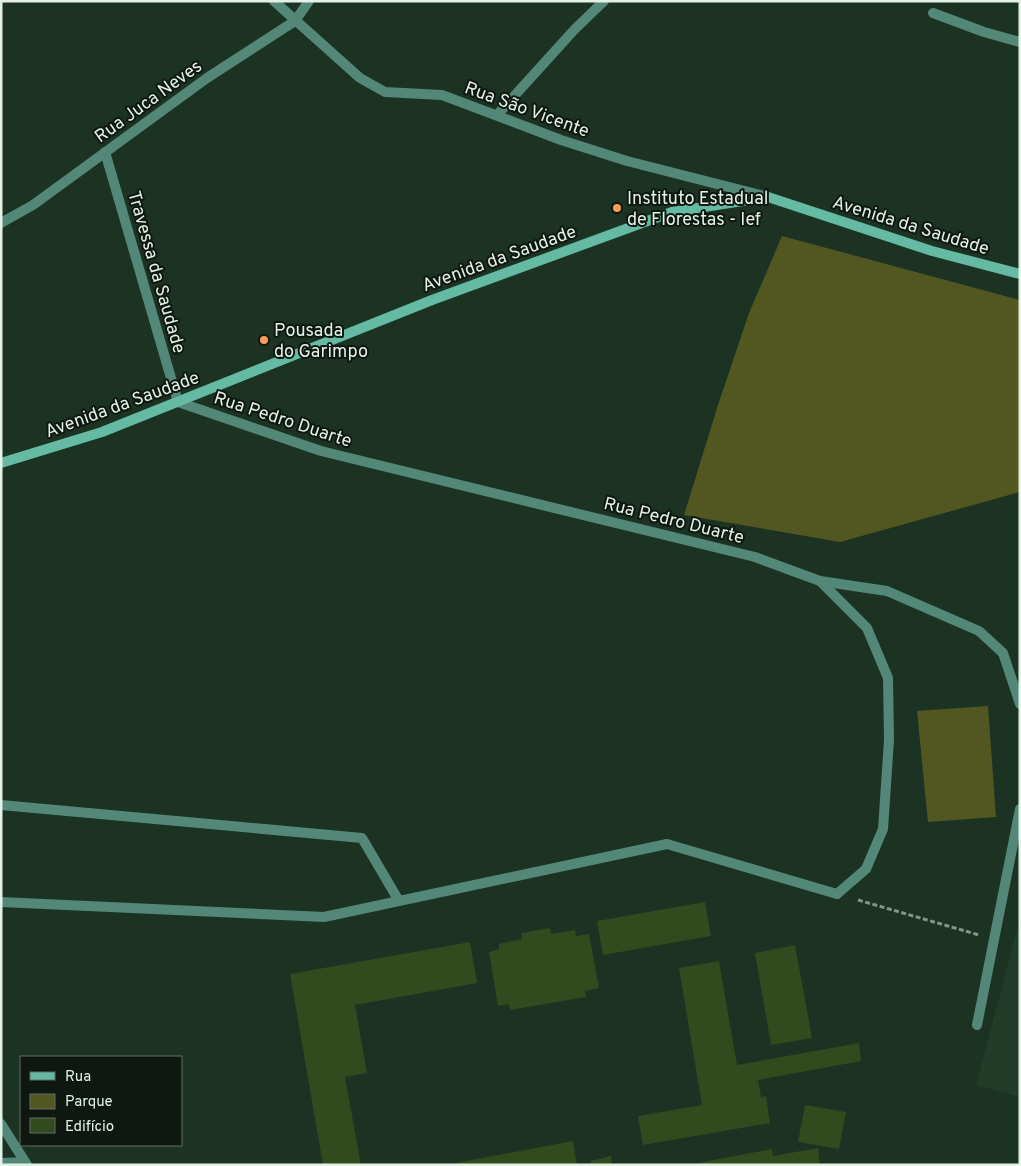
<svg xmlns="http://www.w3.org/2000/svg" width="1021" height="1166" font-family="Overpass,sans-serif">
<rect width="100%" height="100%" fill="#1c3223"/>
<polygon fill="#213d2a" points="1020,919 1020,1097 976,1085"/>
<g fill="#525722">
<polygon points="782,236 1020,300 1020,492 840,542 684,515 718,405 749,313"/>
<polygon points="988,706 996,817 928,822 917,711"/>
</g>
<g fill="#314a1e">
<polygon points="705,902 711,936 603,955 597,921"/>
<polygon points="550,928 551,934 575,930 576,936 589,934 599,988 585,991 586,997 510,1010 509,1004 498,1006 489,952 499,949 499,944 522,939 521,933"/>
<polygon points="470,942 477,983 355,1005 367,1073 345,1077 361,1165 323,1165 290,974"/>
<polygon points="795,945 812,1038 771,1045 755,953"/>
<polygon points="719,961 737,1065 859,1043 861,1061 758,1080 761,1097 766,1096 770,1123 643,1145 638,1116 702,1105 679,968"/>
<polygon points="805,1105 846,1112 839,1149 798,1142"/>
<polygon points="573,1141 577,1165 450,1165 450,1164"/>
<polygon points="818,1148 820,1165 687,1165 772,1149 773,1156"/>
<polygon points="611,1156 612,1165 591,1165 590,1161"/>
</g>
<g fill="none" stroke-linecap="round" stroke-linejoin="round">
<polyline stroke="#839589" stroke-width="3" stroke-dasharray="5 2.5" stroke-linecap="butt" points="858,900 979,935"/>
<g stroke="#538777" stroke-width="10">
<polyline points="1,805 362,838 399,901"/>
<polyline points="1,902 324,917 667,844 837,894"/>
</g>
<g stroke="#538777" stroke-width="10">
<polyline points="274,1 360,78 385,92 442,95 561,140 627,161 768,197"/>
<polyline points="933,13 984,32 1020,42"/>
<polyline points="497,115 574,30 604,1"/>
<polyline points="105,152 178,402 321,451 755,557 820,581 867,628 888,678 889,740 883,829 866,869 837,894"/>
<polyline points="1,223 33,205 207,78 295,21 309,1"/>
<polyline points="820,581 887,591 979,631 1003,653 1020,704"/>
<polyline points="977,1025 1020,809"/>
<polyline points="1,1124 27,1165"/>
<polyline points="1,1163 25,1162"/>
</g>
<polyline stroke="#64baa2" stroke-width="10" points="1,463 102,432 432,300 672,212 768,197 932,251 1020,274"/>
</g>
<g fill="#fe9c57" stroke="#0e1710" stroke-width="2">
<circle cx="617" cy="208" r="5"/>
<circle cx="264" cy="340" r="5"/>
</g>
<g text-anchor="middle" stroke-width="4" stroke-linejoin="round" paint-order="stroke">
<g font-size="18" fill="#e3f1e7" stroke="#0e1710">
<text transform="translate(148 101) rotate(-36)" y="6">Rua Juca Neves</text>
<text transform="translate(527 109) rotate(20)" y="6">Rua São Vicente</text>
<text transform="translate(911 225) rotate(17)" y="6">Avenida da Saudade</text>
<text transform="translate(499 258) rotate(-20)" y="6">Avenida da Saudade</text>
<text transform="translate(157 272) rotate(74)" y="6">Travessa da Saudade</text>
<text transform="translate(122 404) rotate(-20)" y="6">Avenida da Saudade</text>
<text transform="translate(283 419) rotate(18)" y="6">Rua Pedro Duarte</text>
<text transform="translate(674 520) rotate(14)" y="6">Rua Pedro Duarte</text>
</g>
<g font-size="18" fill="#e3f1e7" stroke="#0e1710" text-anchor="start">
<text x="627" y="204">Instituto Estadual<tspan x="627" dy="21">de Florestas - Ief</tspan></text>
<text x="274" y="336">Pousada<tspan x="274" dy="21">do Garimpo</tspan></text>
</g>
</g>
<rect width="1021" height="1166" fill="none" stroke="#e3f1e7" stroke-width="5"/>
<rect x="20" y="1056" width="162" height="90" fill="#0e1710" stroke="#636e66"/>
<rect x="30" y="1072" width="25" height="8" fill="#64baa2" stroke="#636e66"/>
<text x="65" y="1081" font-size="15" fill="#e3f1e7">Rua</text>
<rect x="30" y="1094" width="25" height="15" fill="#525722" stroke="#636e66"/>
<text x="65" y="1106" font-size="15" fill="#e3f1e7">Parque</text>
<rect x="30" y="1118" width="25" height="15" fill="#314a1e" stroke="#636e66"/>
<text x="65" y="1131" font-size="15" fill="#e3f1e7">Edifício</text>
</svg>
